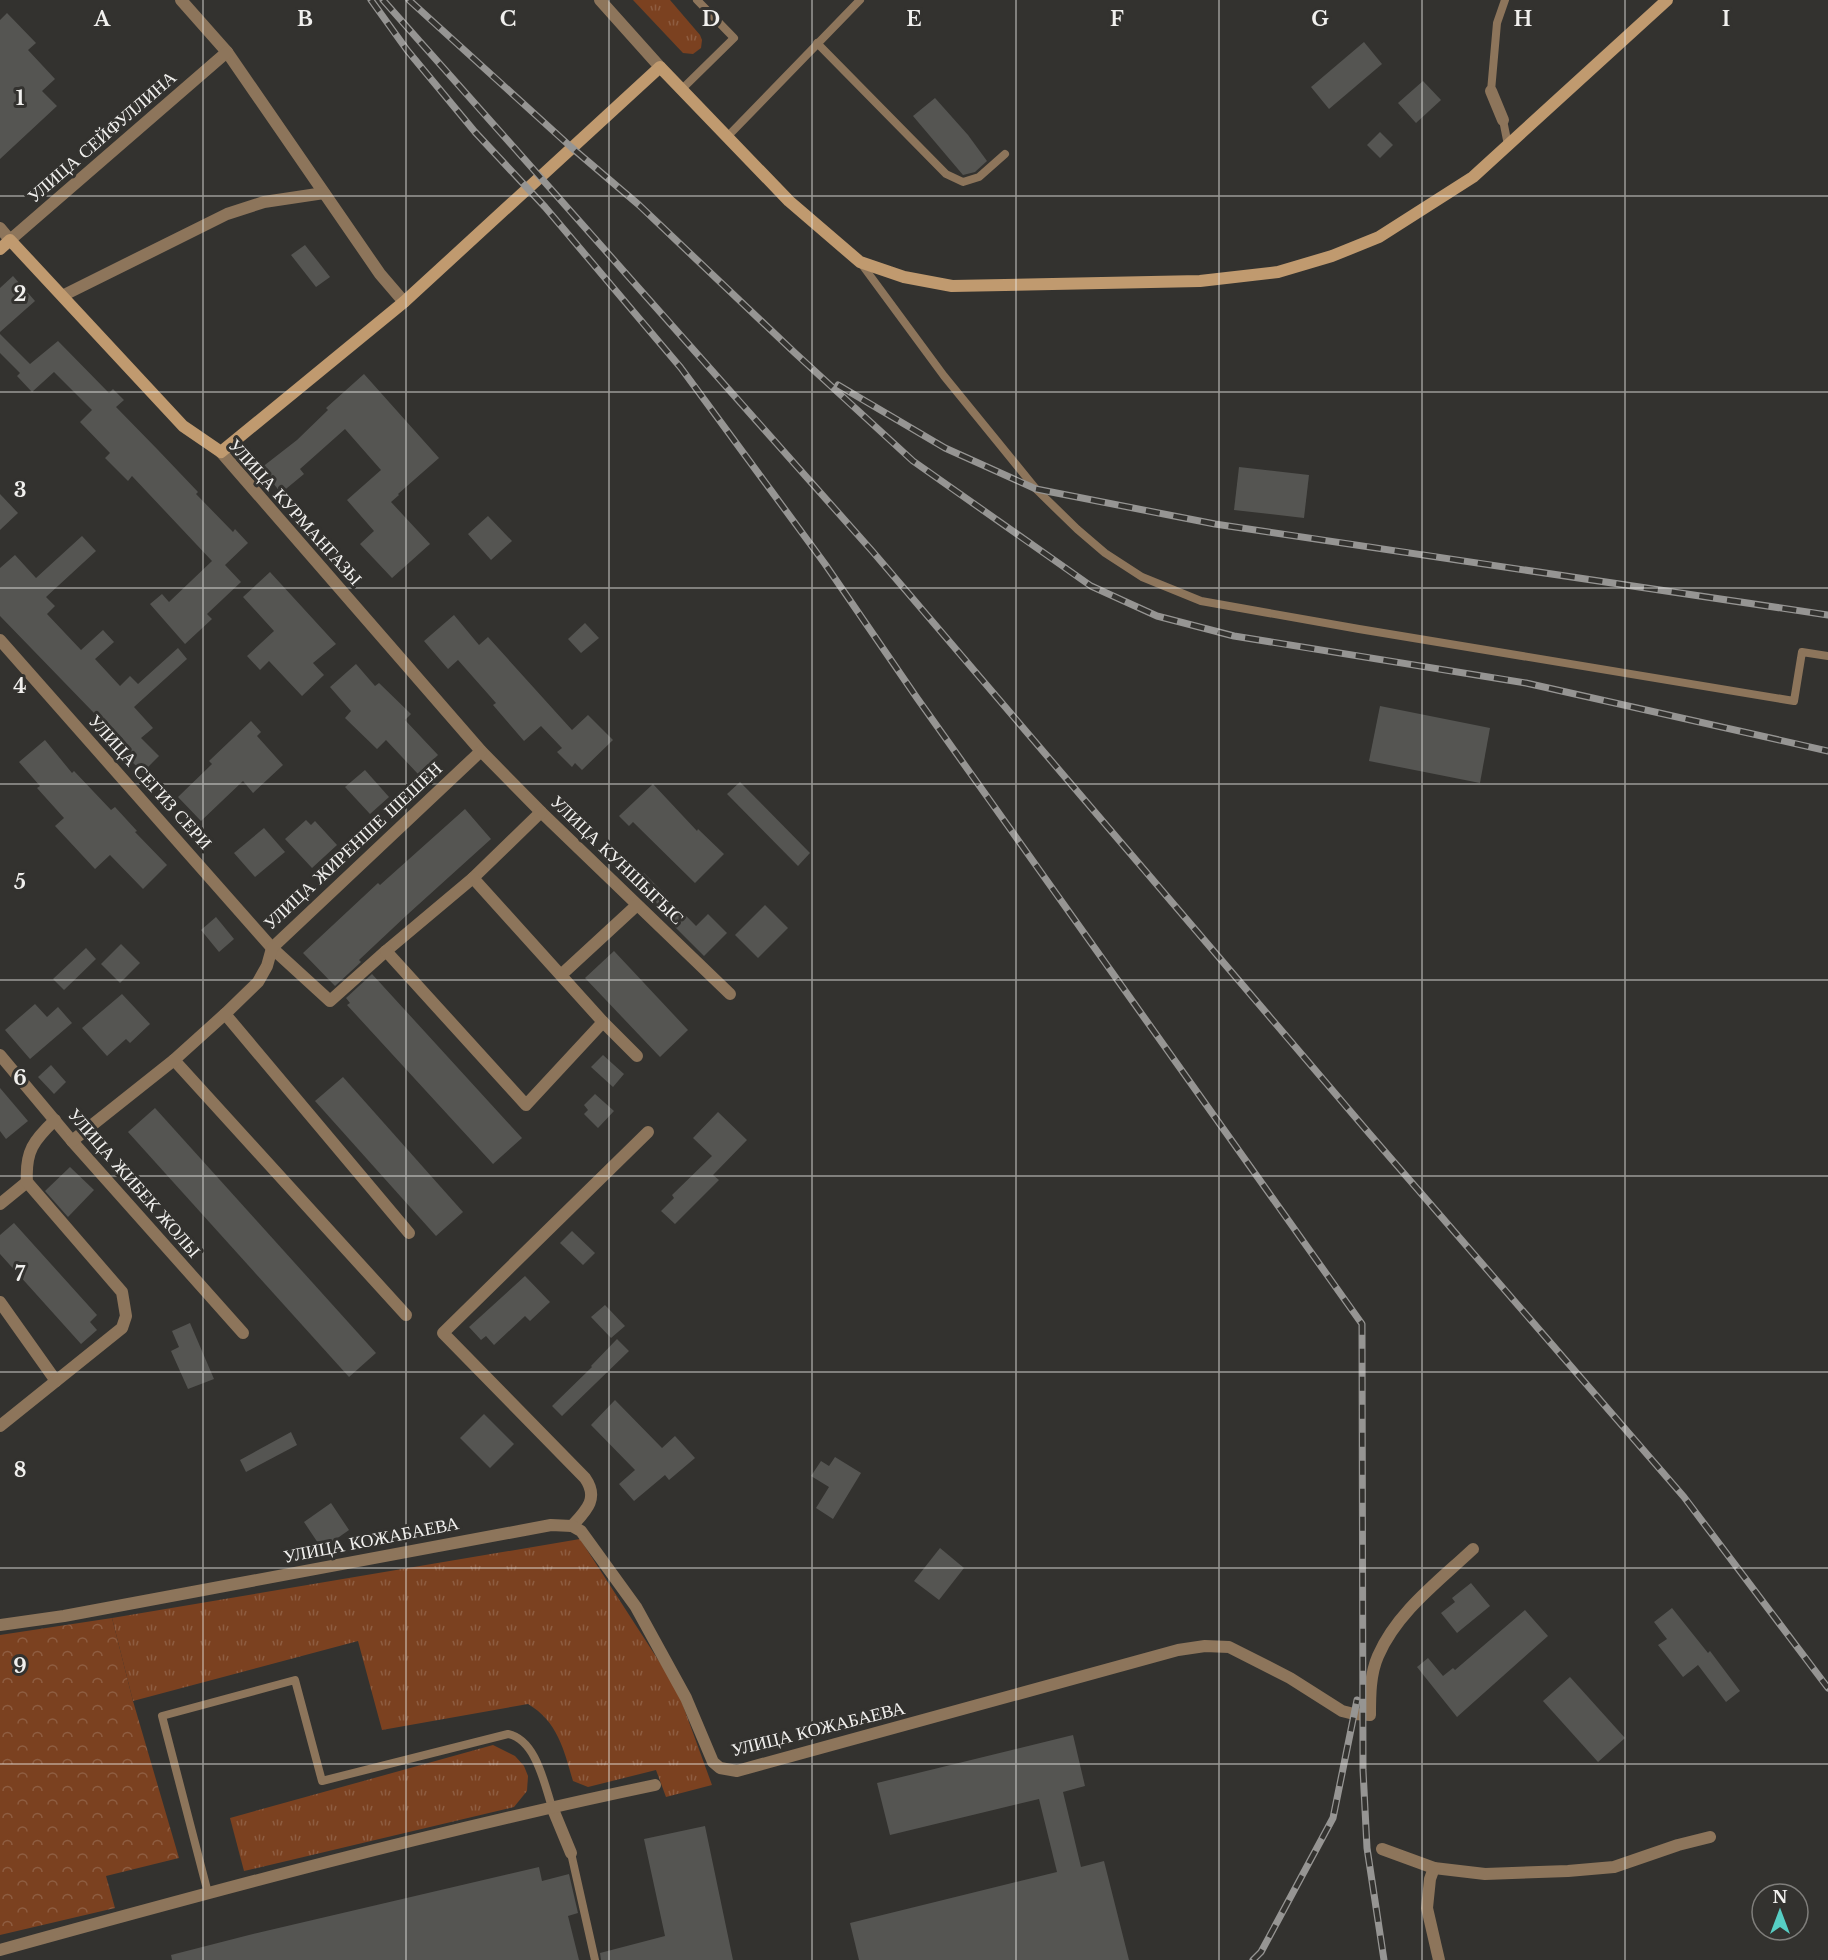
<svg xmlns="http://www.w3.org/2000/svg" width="1828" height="1960" font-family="'Libre Baskerville',serif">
<defs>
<pattern id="grass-tufts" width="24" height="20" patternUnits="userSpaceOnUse" patternTransform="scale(1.5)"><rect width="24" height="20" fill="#7b4120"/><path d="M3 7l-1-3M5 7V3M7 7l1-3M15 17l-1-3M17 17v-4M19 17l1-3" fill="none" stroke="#8e5d41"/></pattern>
<pattern id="forest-crowns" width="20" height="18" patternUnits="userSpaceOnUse" patternTransform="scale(1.5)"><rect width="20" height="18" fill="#7b4120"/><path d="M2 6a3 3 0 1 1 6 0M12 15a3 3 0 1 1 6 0" fill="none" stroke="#8e5d41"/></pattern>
</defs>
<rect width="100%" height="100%" fill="#33322f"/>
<g fill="url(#grass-tufts)">
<polygon points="633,0 670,0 700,35 702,40 701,48 693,54 683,53"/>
<path d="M580 1539 677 1689 712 1785 666 1797 656 1770 588 1787 573 1781C564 1750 558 1722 528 1704L382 1730 358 1641 133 1701 112 1618Z"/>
<polygon points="493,1745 515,1756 524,1766 528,1776 527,1791 514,1807 244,1871 230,1818"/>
</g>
<polygon fill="url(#forest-crowns)" points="112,1618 133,1701 179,1858 106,1876 115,1908 0,1935 0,1635"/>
<g fill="#555552">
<polygon points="7,13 36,43 28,50 55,79 42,91 57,106 0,159 0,20"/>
<polygon points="1364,42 1382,64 1329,109 1311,87"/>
<polygon points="1423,81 1441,100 1416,123 1398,103"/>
<polygon points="935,98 968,135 987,161 975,172 963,175 913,116"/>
<polygon points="1380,132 1393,145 1380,158 1367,145"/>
<polygon points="305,245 330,277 316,287 291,255"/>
<polygon points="13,276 35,301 0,332 0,288"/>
<polygon points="0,334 30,364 58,341 109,393 113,389 124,400 116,407 158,450 198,492 196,494 233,532 235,529 248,543 225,565 241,582 207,614 212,619 185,644 150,604 162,594 169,602 212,561 132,476 128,481 105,458 110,453 80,422 92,410 54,372 32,392 17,376 20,373 0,353"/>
<polygon points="364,374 439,458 398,494 399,495 391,502 430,544 392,578 360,544 374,531 347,500 381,470 345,429 300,469 304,474 281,493 261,468 297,440 328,410 326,408"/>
<polygon points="1239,467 1309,475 1304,518 1234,510"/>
<polygon points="0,494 18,513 0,530"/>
<polygon points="488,516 512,541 491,560 468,534"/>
<polygon points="82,536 96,551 46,597 55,606 47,614 81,650 103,630 114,642 95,659 120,686 130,676 138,684 178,648 187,659 134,707 153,728 141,738 159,756 143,772 132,762 135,758 94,713 0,616 0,568 15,555 36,578"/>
<polygon points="270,572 336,644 313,663 324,675 302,696 269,661 260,670 247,656 274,631 243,597"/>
<polygon points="454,615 479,645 488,637 572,730 588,715 613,740 582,770 575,763 572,767 557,752 562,748 541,726 524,741 493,705 496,703 458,660 448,669 424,641"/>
<polygon points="585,623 599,638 581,653 568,639"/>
<polygon points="356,664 375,686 379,683 411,714 405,720 438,755 418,774 386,740 377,749 345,718 351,711 330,687"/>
<polygon points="1380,706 1490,728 1480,783 1369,761"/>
<polygon points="251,721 261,732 257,736 283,765 253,793 243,781 201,821 178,797 212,764 209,761"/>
<polygon points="45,740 72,773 74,771 111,810 115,807 137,831 135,832 167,865 143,889 110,855 95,869 55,826 64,818 37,788 40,786 19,762"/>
<polygon points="365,770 389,797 370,814 345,787"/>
<polygon points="740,782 810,853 798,866 727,794"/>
<polygon points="653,784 697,831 698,829 724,854 695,883 633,822 629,826 619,816"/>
<polygon points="465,809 491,839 408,914 359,960 361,962 335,986 303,953 378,883 380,885"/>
<polygon points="306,820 311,825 315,821 337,845 312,868 285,839"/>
<polygon points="264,828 285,852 255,877 234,853"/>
<polygon points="644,873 696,926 708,914 727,933 704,956 632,884"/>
<polygon points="765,905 788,928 758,958 735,935"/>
<polygon points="216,917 234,939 219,952 201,930"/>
<polygon points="121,944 140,963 120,983 101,964"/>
<polygon points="86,948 96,959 64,990 53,979"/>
<polygon points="614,951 688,1030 660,1057 585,978"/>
<polygon points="372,974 522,1138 493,1164 347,1005 350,1003 346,998"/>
<polygon points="122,994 150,1024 130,1043 126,1039 107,1056 82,1028"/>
<polygon points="35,1004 47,1017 58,1007 72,1023 30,1059 5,1030"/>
<polygon points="603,1055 624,1074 613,1087 591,1067"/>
<polygon points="51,1065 66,1082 54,1094 38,1077"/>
<polygon points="343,1077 463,1212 436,1236 315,1101"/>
<polygon points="0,1088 28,1121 6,1139 0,1131"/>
<polygon points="595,1094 614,1111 598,1128 584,1114 588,1110 584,1105"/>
<polygon points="155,1108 376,1353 349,1377 128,1132"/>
<polygon points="718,1112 747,1140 713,1175 719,1180 675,1224 661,1211 674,1198 672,1195 712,1156 693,1138"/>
<polygon points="70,1167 94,1190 68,1217 45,1191"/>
<polygon points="14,1223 97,1315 90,1322 97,1330 81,1344 0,1254 0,1235"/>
<polygon points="572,1231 595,1253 583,1265 560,1243"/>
<polygon points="525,1276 550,1302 530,1321 525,1316 494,1345 486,1336 481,1340 469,1327"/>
<polygon points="605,1305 625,1326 611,1338 591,1317"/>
<polygon points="190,1323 214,1379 188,1389 171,1351 179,1347 172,1331"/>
<polygon points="617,1339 629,1351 562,1416 552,1406 592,1367 591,1366"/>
<polygon points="615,1400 662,1448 675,1436 695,1458 669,1480 665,1475 634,1501 619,1484 635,1470 591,1425"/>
<polygon points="484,1414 514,1444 490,1468 460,1438"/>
<polygon points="291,1432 297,1445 246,1472 240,1460"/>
<polygon points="835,1457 861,1473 833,1519 816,1508 829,1487 811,1476 821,1461 829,1466"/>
<polygon points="331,1503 349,1530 322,1549 304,1522"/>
<polygon points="940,1548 964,1568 939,1600 914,1581"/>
<polygon points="1471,1583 1490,1606 1457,1633 1441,1613 1455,1602 1452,1598"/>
<polygon points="1672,1608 1708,1653 1710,1651 1740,1691 1726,1702 1698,1665 1683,1677 1658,1645 1667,1639 1654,1622"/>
<polygon points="1525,1610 1548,1636 1457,1717 1417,1667 1428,1658 1443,1676 1453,1668 1455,1670"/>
<polygon points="1570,1677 1625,1738 1598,1762 1543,1701"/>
<polygon points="1073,1735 1085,1786 1063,1792 1081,1867 1104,1861 1129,1960 859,1960 850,1923 1057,1872 1039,1799 890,1835 877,1783"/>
<polygon points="705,1826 733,1960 601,1960 600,1953 665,1936 644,1839"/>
<polygon points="539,1867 542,1881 569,1874 578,1913 568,1916 579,1960 172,1960 171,1955 249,1935"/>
</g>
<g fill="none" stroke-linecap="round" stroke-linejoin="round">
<g stroke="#8d755b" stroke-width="8">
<polyline points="817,43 946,174 963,182 979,177 1005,154"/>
<polyline points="681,90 734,38 697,0"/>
<polyline points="1491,91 1497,23 1505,0"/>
<polyline points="1503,120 1508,145"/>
<polyline points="727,137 860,0"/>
<polyline points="860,262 944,376 1036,489 1077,529 1105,553 1142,577 1201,601 1359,629 1794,701 1802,652 1828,656"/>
<polyline points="571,1853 595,1960"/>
<path d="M208 1893 162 1716 295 1680 322 1781 508 1734C536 1740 544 1783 552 1807"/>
</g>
<g stroke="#8d755b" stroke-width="12">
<polyline points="181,0 227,52 380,274 404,302"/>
<polyline points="600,0 660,67"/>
<polyline points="1491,91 1503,120"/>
<polyline points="0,228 10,240 227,52"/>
<polyline points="64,295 227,214 264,202 324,193"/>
<polyline points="221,452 481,751 541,812 730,994"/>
<polyline points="0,640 272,948 330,1001 386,951 473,878 541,812"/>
<polyline points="473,878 603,1022 637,1056"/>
<polyline points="386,951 526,1105 603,1022"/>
<polyline points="561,975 637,905"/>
<polyline points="225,1014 409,1233"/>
<polyline points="0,1055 72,1141 243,1333"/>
<polyline points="174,1060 406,1315"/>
<polyline points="72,1141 174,1060 225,1014 258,982 267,966 272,948 481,751"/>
<polyline points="0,1204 27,1182"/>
<polyline points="0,1302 56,1381"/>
<path d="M0 1426 122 1328 126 1316 122 1292 27 1182C25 1151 34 1140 55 1120"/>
<path d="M572 1526C587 1510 599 1498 585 1478L443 1333 648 1132"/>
<path d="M0 1625 64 1616 551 1525 572 1526 581 1531 636 1607 686 1698 713 1762 720 1768 737 1771 1178 1650 1205 1646 1229 1647 1290 1678 1342 1711 1354 1714 1370 1715C1370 1696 1370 1674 1378 1656 1397 1612 1439 1581 1473 1549"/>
<polyline points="552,1807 571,1853"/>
<polyline points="1382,1849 1434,1868 1485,1874 1568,1871 1614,1867 1678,1845 1710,1837"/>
<polyline points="1434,1868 1430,1879 1427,1908 1439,1960"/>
<path d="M0 1950C217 1890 435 1831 655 1785"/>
</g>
<polyline stroke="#c09a6f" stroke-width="12" points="0,249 10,240 183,426 221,452 404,302 660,67 789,201 860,262 904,277 952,286 1200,281 1278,272 1332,256 1379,237 1473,177 1667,0"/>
<g stroke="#969593" stroke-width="7">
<g id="rail">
<polyline points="371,0 407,50 475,132 545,207 681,368 825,564 917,698 1362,1324 1363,1770 1367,1848 1384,1960"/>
<polyline points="383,0 873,552 1368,1132 1684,1497 1828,1688"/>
<polyline points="409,0 571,147 639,205 795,353 913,461 1091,586 1157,616 1234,636 1526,683 1828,751"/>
<polyline points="838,385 945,448 1036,489 1215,524 1828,615"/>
<polyline points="1253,1960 1261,1952 1333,1818 1357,1700"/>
</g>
</g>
<use href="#rail" stroke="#33322f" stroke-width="4.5" stroke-dasharray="14" stroke-linecap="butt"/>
</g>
<path fill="none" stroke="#f1f0ee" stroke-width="1.5" stroke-opacity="0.55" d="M203 0V1960M406 0V1960M609 0V1960M812 0V1960M1016 0V1960M1219 0V1960M1422 0V1960M1625 0V1960M0 196H1828M0 392H1828M0 588H1828M0 784H1828M0 980H1828M0 1176H1828M0 1372H1828M0 1568H1828M0 1764H1828"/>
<g text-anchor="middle" stroke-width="6" stroke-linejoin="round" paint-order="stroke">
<g font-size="18" fill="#f1f0ee" stroke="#33322f">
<text transform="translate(102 137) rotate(-41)" y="6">УЛИЦА СЕЙФУЛЛИНА</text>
<text transform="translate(295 512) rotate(48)" y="6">УЛИЦА КУРМАНГАЗЫ</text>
<text transform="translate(150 782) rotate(48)" y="6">УЛИЦА СЕГИЗ СЕРИ</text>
<text transform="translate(353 846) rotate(-43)" y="6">УЛИЦА ЖИРЕНШЕ ШЕШЕН</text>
<text transform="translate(617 860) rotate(44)" y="6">УЛИЦА КУНШЫГЫС</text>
<text transform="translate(134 1183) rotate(49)" y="6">УЛИЦА ЖИБЕК ЖОЛЫ</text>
<text transform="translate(371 1540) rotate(-11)" y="6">УЛИЦА КОЖАБАЕВА</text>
<text transform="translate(818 1729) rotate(-14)" y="6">УЛИЦА КОЖАБАЕВА</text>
</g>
</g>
<g font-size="20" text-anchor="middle" font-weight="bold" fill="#f1f0ee" stroke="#33322f" stroke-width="6" stroke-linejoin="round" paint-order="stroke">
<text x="102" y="26">A</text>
<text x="305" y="26">B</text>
<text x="508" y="26">C</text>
<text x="711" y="26">D</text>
<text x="914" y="26">E</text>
<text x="1117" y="26">F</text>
<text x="1320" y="26">G</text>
<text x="1523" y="26">H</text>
<text x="1726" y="26">I</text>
<text x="20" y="105">1</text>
<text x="20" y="301">2</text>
<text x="20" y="497">3</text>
<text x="20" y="693">4</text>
<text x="20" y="889">5</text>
<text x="20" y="1085">6</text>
<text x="20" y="1281">7</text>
<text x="20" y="1477">8</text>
<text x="20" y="1673">9</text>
</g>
<g transform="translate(1780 1912)"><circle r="28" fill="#33322f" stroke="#7f7e7b" stroke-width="1.5"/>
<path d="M0-4.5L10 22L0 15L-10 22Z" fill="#56cec4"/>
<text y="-9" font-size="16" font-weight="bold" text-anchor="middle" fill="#f1f0ee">N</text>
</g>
</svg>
